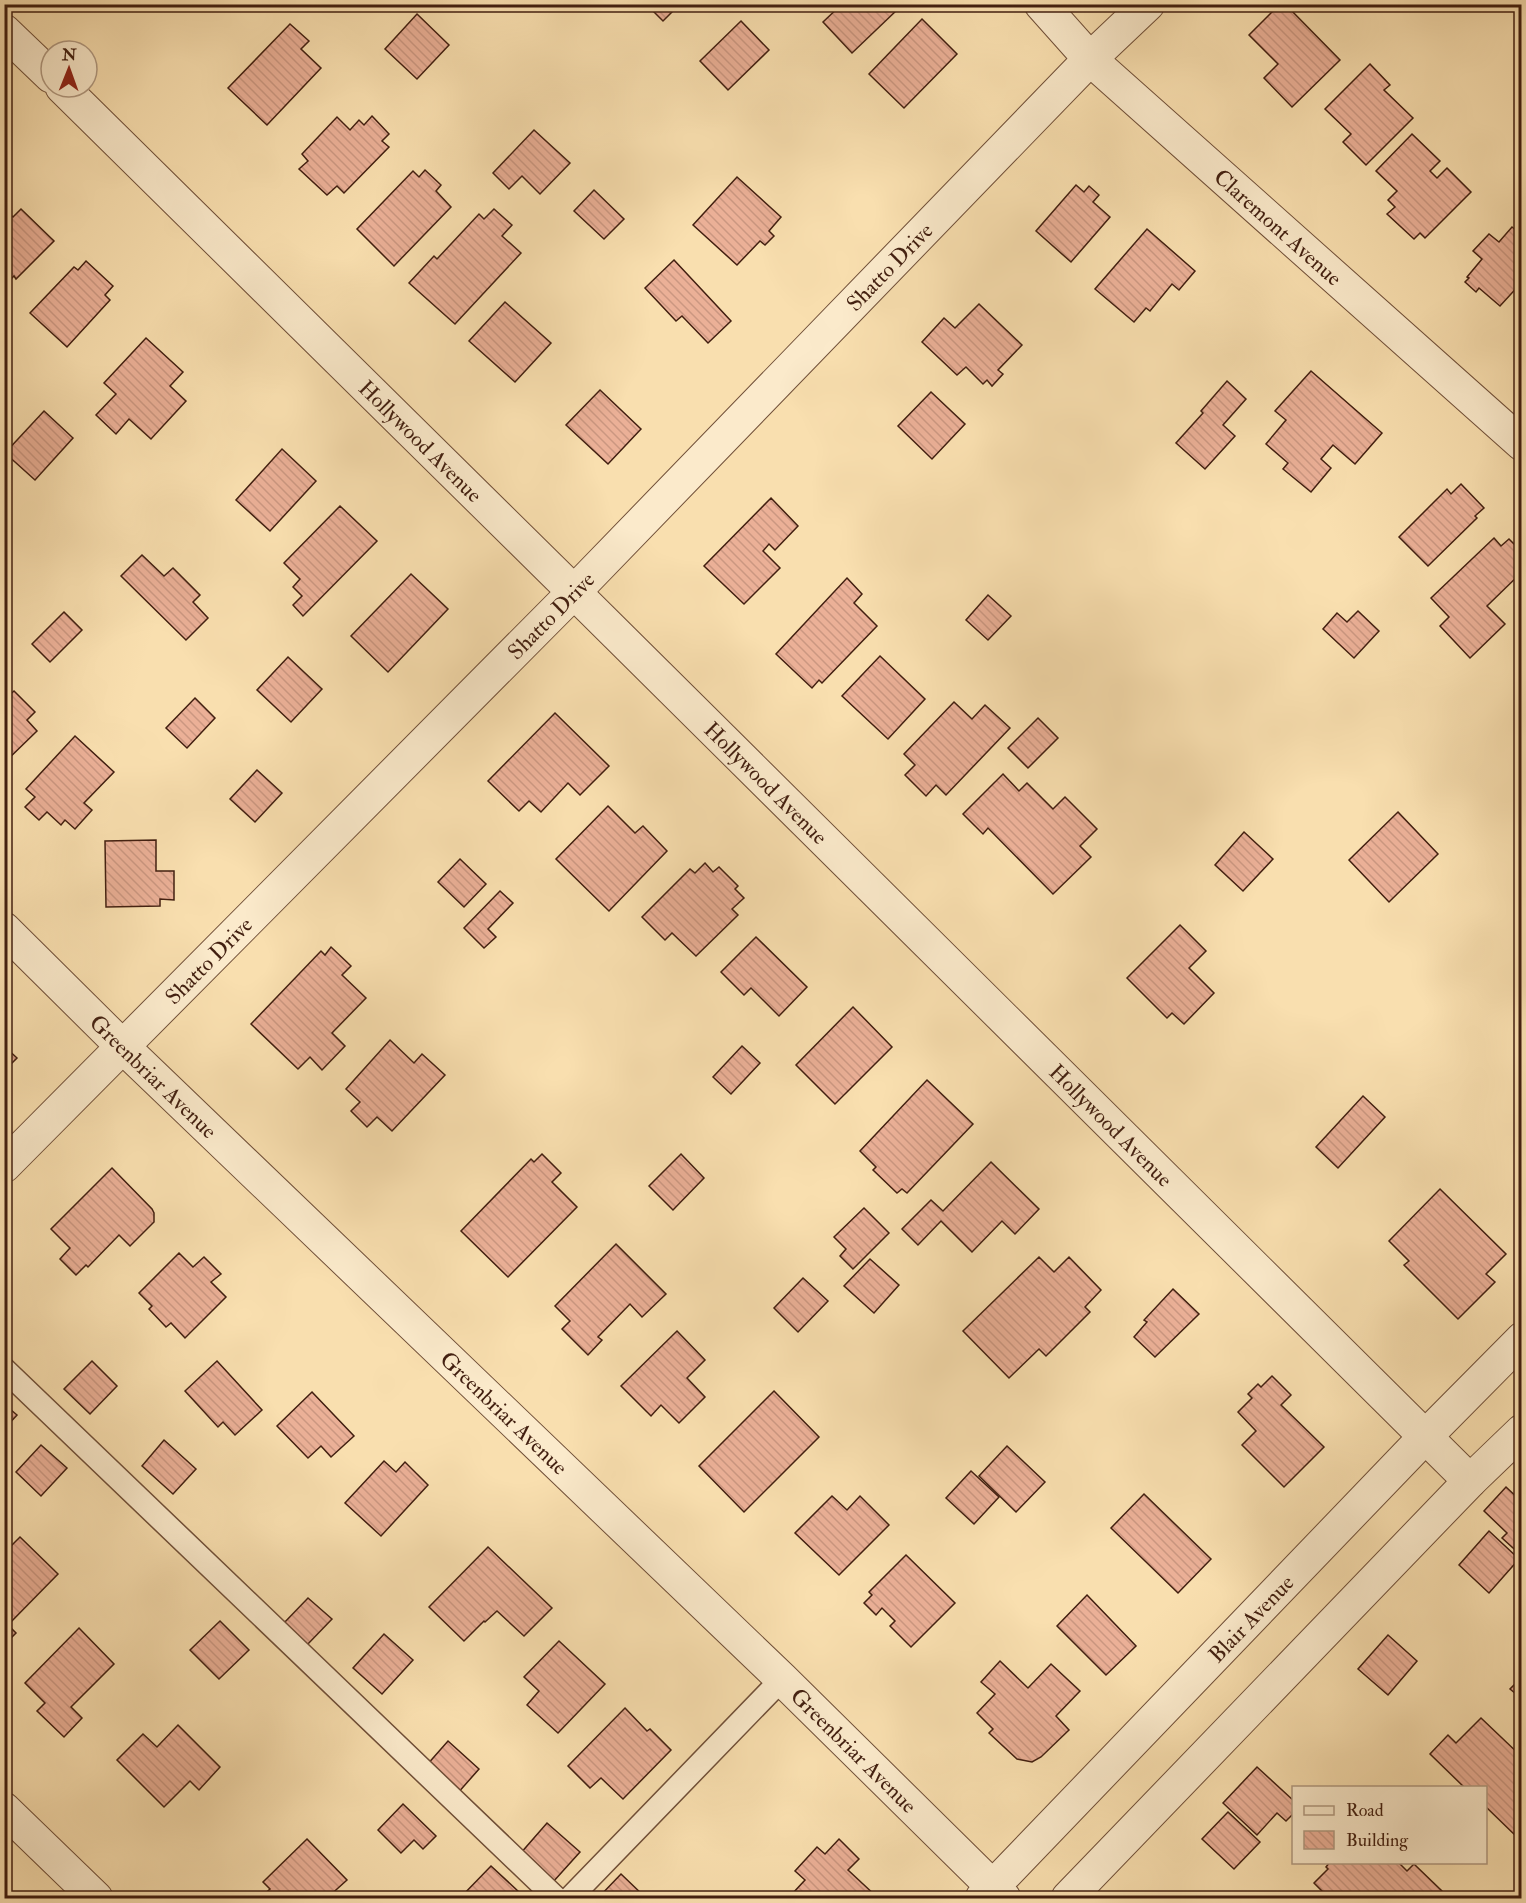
<svg xmlns="http://www.w3.org/2000/svg" width="1526" height="1903" font-family="'IM FELL Double Pica',serif">
<defs>
<pattern id="building-back-hatch" width="6" height="6" patternUnits="userSpaceOnUse" patternTransform="scale(1.5)"><rect width="6" height="6" fill="#ebb097"/><path d="M-1 5l2 2M0 0l6 6M5-1l2 2" fill="none" stroke="#cb9781"/></pattern>
</defs>
<rect width="100%" height="100%" fill="#f9dfaf"/>
<filter id="stains"><feTurbulence type="fractalNoise" baseFrequency=".00333" numOctaves="4"/><feColorMatrix values="0 0 0 0 .2 0 0 0 0 .09 0 0 0 0 .02 0 0 0 .5 -.17"/></filter>
<radialGradient id="worn" r=".72"><stop offset=".6" stop-color="#630" stop-opacity="0"/><stop offset="1" stop-color="#630" stop-opacity=".3"/></radialGradient>
<g fill="url(#building-back-hatch)" stroke="#421f10" stroke-width="1.5">
<polygon points="646,4 680,4 663,21"/>
<polygon points="842,4 893,4 898,9 852,53 823,22"/>
<polygon points="1280,4 1285,4 1340,60 1292,107 1264,78 1278,64 1249,35"/>
<polygon points="417,14 449,45 417,79 385,49"/>
<polygon points="922,19 957,54 904,108 869,74"/>
<polygon points="741,21 769,50 728,90 700,61"/>
<polygon points="290,24 309,41 301,49 321,68 267,125 228,88"/>
<polygon points="1370,64 1390,85 1384,90 1413,118 1366,165 1343,142 1351,134 1325,109"/>
<polygon points="372,116 389,134 382,141 389,147 344,193 337,186 327,195 299,169 308,161 302,154 337,117 350,130 359,120 364,125"/>
<polygon points="534,130 570,163 540,194 522,176 509,189 493,173"/>
<polygon points="1412,134 1440,161 1430,171 1437,178 1447,168 1471,192 1425,238 1420,233 1414,239 1387,214 1395,207 1388,200 1397,191 1376,171"/>
<polygon points="425,170 441,185 436,191 451,207 394,266 357,229 413,171 419,177"/>
<polygon points="737,177 781,217 769,231 774,236 765,245 760,241 737,265 693,225"/>
<polygon points="1076,185 1084,192 1089,186 1099,195 1093,202 1110,217 1071,262 1036,231"/>
<polygon points="594,190 624,219 604,239 574,211"/>
<polygon points="4,209 13,217 21,209 54,241 16,279 14,276 4,286"/>
<polygon points="494,209 512,225 502,236 521,253 455,324 409,283 434,256 437,259 479,214 484,219"/>
<polygon points="1512,227 1522,235 1522,282 1500,306 1479,288 1476,292 1465,282 1469,278 1467,277 1482,259 1473,251 1489,234 1499,242"/>
<polygon points="1147,229 1195,271 1179,290 1172,284 1150,311 1146,308 1134,322 1095,289"/>
<polygon points="674,260 731,321 708,343 682,316 676,321 645,288"/>
<polygon points="86,261 113,286 105,295 110,300 67,347 30,313 74,267 78,270"/>
<polygon points="505,302 551,343 515,382 469,341"/>
<polygon points="979,304 1022,345 998,370 1003,374 992,386 987,380 983,384 966,367 957,375 922,342 944,318 955,328"/>
<polygon points="146,338 183,372 170,386 186,401 151,439 129,419 116,434 96,415 116,394 104,383"/>
<polygon points="1311,371 1382,433 1355,464 1333,445 1321,459 1331,468 1311,492 1283,469 1288,463 1266,444 1286,420 1275,411"/>
<polygon points="1227,381 1246,399 1223,425 1235,436 1205,469 1176,443 1203,413 1201,411"/>
<polygon points="600,390 641,429 608,464 566,425"/>
<polygon points="931,392 965,424 932,459 898,426"/>
<polygon points="44,411 73,438 35,480 5,453"/>
<polygon points="282,449 316,481 270,531 236,500"/>
<polygon points="1461,484 1484,508 1475,516 1477,518 1428,566 1399,537 1447,489 1451,494"/>
<polygon points="771,498 798,526 775,550 769,544 763,551 780,568 744,604 704,566"/>
<polygon points="340,506 377,541 303,616 293,605 302,596 293,587 300,579 284,563"/>
<polygon points="1494,538 1501,546 1509,539 1522,552 1522,572 1487,606 1505,624 1470,658 1440,626 1449,617 1431,598"/>
<polygon points="142,555 164,576 173,568 200,595 193,602 208,618 186,640 121,576"/>
<polygon points="411,574 448,609 388,672 351,636"/>
<polygon points="847,578 862,594 854,603 877,626 822,683 819,680 812,688 776,654"/>
<polygon points="988,595 1011,616 988,640 966,620"/>
<polygon points="1358,611 1379,631 1354,658 1323,629 1337,613 1347,622"/>
<polygon points="64,612 82,630 50,662 32,644"/>
<polygon points="880,656 925,699 888,739 842,696"/>
<polygon points="288,657 322,689 291,722 257,690"/>
<polygon points="14,691 35,712 27,720 37,731 4,763 4,700"/>
<polygon points="195,698 215,718 187,748 166,728"/>
<polygon points="954,702 972,719 985,705 1010,728 946,795 936,785 926,796 905,775 915,765 904,754"/>
<polygon points="555,713 609,766 580,795 568,783 541,812 529,801 519,811 488,781"/>
<polygon points="1038,718 1058,738 1028,768 1008,748"/>
<polygon points="75,736 114,772 84,803 92,810 75,829 65,820 61,825 47,812 39,820 25,807 35,797 26,789"/>
<polygon points="257,770 282,793 255,822 230,799"/>
<polygon points="1003,774 1019,791 1027,783 1053,809 1065,797 1097,829 1080,846 1091,857 1053,894 988,828 983,834 963,814"/>
<polygon points="608,806 635,833 643,826 667,851 609,911 556,859"/>
<polygon points="1398,812 1438,854 1389,902 1349,860"/>
<polygon points="1244,832 1273,859 1243,891 1215,865"/>
<polygon points="156,840 156,871 174,871 174,900 160,899 160,906 106,907 105,841"/>
<polygon points="460,859 486,884 464,907 438,882"/>
<polygon points="705,863 713,872 719,867 738,886 735,889 744,898 732,909 738,915 696,956 672,933 665,940 642,917 690,869 695,873"/>
<polygon points="500,891 513,903 488,929 496,937 484,948 464,928"/>
<polygon points="1180,925 1206,951 1189,968 1214,993 1184,1024 1172,1013 1167,1018 1127,978"/>
<polygon points="756,937 807,987 779,1016 751,988 744,995 721,972"/>
<polygon points="331,947 351,966 342,975 366,998 332,1033 345,1046 322,1070 310,1057 298,1069 251,1024 321,951 325,955"/>
<polygon points="853,1007 892,1047 835,1104 796,1065"/>
<polygon points="390,1040 414,1063 422,1054 445,1075 392,1131 377,1117 367,1127 351,1111 360,1102 346,1089"/>
<polygon points="4,1046 17,1058 4,1071"/>
<polygon points="742,1046 760,1063 731,1094 713,1077"/>
<polygon points="927,1080 973,1124 907,1193 902,1189 897,1193 873,1170 876,1167 860,1151"/>
<polygon points="1363,1096 1385,1117 1338,1168 1316,1147"/>
<polygon points="542,1154 561,1173 552,1182 577,1207 508,1277 461,1231 531,1159 534,1162"/>
<polygon points="681,1154 704,1178 673,1210 649,1186"/>
<polygon points="991,1162 1039,1209 1015,1234 1002,1221 972,1252 941,1221 918,1245 902,1229 931,1200 943,1211"/>
<polygon points="112,1168 152,1209 154,1213 154,1222 130,1246 119,1235 88,1267 86,1265 76,1275 60,1259 70,1248 51,1229"/>
<polygon points="1440,1189 1506,1254 1486,1274 1495,1282 1458,1319 1404,1265 1409,1261 1389,1241"/>
<polygon points="864,1208 889,1233 853,1269 840,1256 846,1249 834,1237"/>
<polygon points="616,1244 666,1294 642,1317 630,1304 598,1337 602,1340 588,1355 562,1329 570,1321 555,1306"/>
<polygon points="179,1253 193,1267 204,1257 221,1274 211,1282 226,1297 185,1338 171,1323 166,1327 149,1309 152,1306 139,1293"/>
<polygon points="1039,1257 1054,1272 1069,1257 1101,1290 1085,1307 1090,1312 1046,1356 1039,1349 1009,1378 963,1331"/>
<polygon points="870,1259 899,1285 874,1313 844,1286"/>
<polygon points="803,1278 828,1301 798,1332 774,1308"/>
<polygon points="1173,1289 1199,1314 1155,1357 1134,1337 1147,1322 1144,1320"/>
<polygon points="677,1331 705,1360 687,1378 705,1397 679,1423 661,1405 651,1416 621,1386"/>
<polygon points="92,1361 117,1386 90,1414 64,1389"/>
<polygon points="217,1361 262,1410 235,1435 223,1422 218,1427 185,1391"/>
<polygon points="1272,1376 1291,1395 1281,1405 1324,1447 1284,1487 1242,1445 1256,1431 1238,1412 1252,1398 1248,1394 1258,1384 1261,1387"/>
<polygon points="774,1391 819,1437 744,1512 699,1466"/>
<polygon points="312,1392 354,1436 331,1457 321,1446 308,1458 277,1426"/>
<polygon points="4,1404 17,1415 4,1429"/>
<polygon points="164,1440 196,1469 173,1494 142,1466"/>
<polygon points="41,1445 67,1468 41,1496 16,1472"/>
<polygon points="1007,1446 1045,1482 1016,1512 979,1476"/>
<polygon points="384,1461 396,1472 405,1462 428,1485 381,1536 345,1503"/>
<polygon points="971,1471 999,1497 974,1524 946,1498"/>
<polygon points="1506,1487 1522,1502 1522,1556 1502,1538 1507,1533 1484,1511"/>
<polygon points="1144,1494 1211,1559 1178,1593 1111,1528"/>
<polygon points="832,1496 847,1510 860,1496 889,1525 839,1575 795,1533"/>
<polygon points="1489,1531 1519,1559 1489,1593 1459,1565"/>
<polygon points="20,1537 58,1574 8,1625 16,1633 4,1645 4,1553"/>
<polygon points="488,1547 552,1608 524,1636 497,1611 485,1622 484,1621 464,1641 429,1607"/>
<polygon points="906,1555 955,1603 911,1647 890,1626 895,1621 882,1608 876,1615 864,1603 872,1595 869,1592"/>
<polygon points="1087,1595 1136,1646 1106,1675 1057,1626"/>
<polygon points="308,1598 332,1619 306,1646 283,1624"/>
<polygon points="220,1621 249,1650 219,1679 190,1650"/>
<polygon points="79,1628 114,1664 71,1707 82,1718 64,1737 37,1711 45,1703 25,1683"/>
<polygon points="384,1634 413,1660 382,1694 353,1668"/>
<polygon points="1388,1635 1417,1661 1388,1695 1358,1669"/>
<polygon points="559,1641 605,1684 558,1733 527,1705 539,1691 524,1677"/>
<polygon points="1000,1661 1028,1688 1051,1664 1080,1691 1056,1716 1069,1730 1041,1757 1032,1762 1017,1759 989,1733 993,1729 977,1713 995,1694 981,1682"/>
<polygon points="1522,1677 1522,1699 1510,1689"/>
<polygon points="625,1708 647,1731 650,1729 671,1750 623,1799 601,1778 590,1788 568,1766"/>
<polygon points="1481,1718 1522,1757 1522,1834 1518,1838 1486,1807 1486,1788 1465,1788 1430,1754 1448,1735 1456,1743"/>
<polygon points="178,1725 220,1767 199,1790 190,1781 164,1807 117,1760 143,1734 157,1747"/>
<polygon points="448,1741 479,1769 457,1794 426,1766"/>
<polygon points="1257,1767 1294,1801 1294,1813 1286,1821 1277,1813 1257,1835 1223,1803"/>
<polygon points="403,1804 436,1836 423,1849 414,1840 401,1853 378,1830"/>
<polygon points="1228,1812 1260,1842 1234,1869 1202,1839"/>
<polygon points="547,1823 580,1852 553,1882 520,1854"/>
<polygon points="307,1839 347,1880 327,1898 260,1898 270,1889 263,1882"/>
<polygon points="839,1839 859,1859 848,1870 877,1897 875,1898 799,1898 793,1893 805,1880 795,1871 817,1847 825,1854"/>
<polygon points="1330,1862 1398,1862 1407,1871 1414,1864 1442,1891 1447,1898 1329,1898 1314,1883 1328,1869 1326,1867"/>
<polygon points="491,1866 519,1892 513,1898 460,1898"/>
<polygon points="621,1874 646,1898 598,1898"/>
</g>
<g fill="none" stroke-linecap="round" stroke-linejoin="round">
<g stroke="#704f38" stroke-width="25">
<g id="lane">
<polyline points="4,1369 556,1898"/>
<polyline points="570,1898 782,1679"/>
</g>
</g>
<g stroke="#704f38" stroke-width="35">
<g id="street">
<path id="s1" d="M1041 4 1090 59 1522 444"/>
<polyline points="4,31 51,76"/>
<path id="s2" d="M62 87 574 592 1470 1481"/>
<path id="s3" d="M4 929 122 1046 782 1679 1004 1898"/>
<path id="s4" d="M4 1166 574 592 1090 59 1148 4"/>
<polyline points="4,1809 96,1898"/>
<path id="s5" d="M982 1898 1425 1437 1522 1339"/>
<polyline points="1068,1898 1470,1481 1522,1431"/>
</g>
</g>
<use href="#lane" stroke="#fbeacb" stroke-width="22"/>
<use href="#street" stroke="#fbeacb" stroke-width="33"/>
</g>
<g text-anchor="middle" stroke-width="6" stroke-linejoin="round" paint-order="stroke">
<g font-size="22" fill="#421f10" stroke="#fbeacb">
<text dy="8" stroke="none"><textPath href="#s1" startOffset="326">Claremont Avenue</textPath></text>
<text dy="8" stroke="none"><textPath href="#s4" startOffset="1262">Shatto Drive</textPath></text>
<text dy="8" stroke="none"><textPath href="#s2" startOffset="504">Hollywood Avenue</textPath></text>
<text dy="8" stroke="none"><textPath href="#s4" startOffset="776">Shatto Drive</textPath></text>
<text dy="8" stroke="none"><textPath href="#s2" startOffset="990">Hollywood Avenue</textPath></text>
<text dy="8" stroke="none"><textPath href="#s4" startOffset="290">Shatto Drive</textPath></text>
<text dy="8" stroke="none"><textPath href="#s3" startOffset="210">Greenbriar Avenue</textPath></text>
<text dy="8" stroke="none"><textPath href="#s2" startOffset="1476">Hollywood Avenue</textPath></text>
<text dy="8" stroke="none"><textPath href="#s3" startOffset="696">Greenbriar Avenue</textPath></text>
<text dy="8" stroke="none"><textPath href="#s5" startOffset="388">Blair Avenue</textPath></text>
<text dy="8" stroke="none"><textPath href="#s3" startOffset="1182">Greenbriar Avenue</textPath></text>
</g>
</g>
<rect width="1526" height="1903" fill="none" stroke="#f9dfaf" stroke-width="24"/>
<rect x="6" y="6" width="1514" height="1891" fill="none" stroke="#421f10" stroke-width="3"/>
<rect x="12" y="12" width="1502" height="1879" fill="none" stroke="#421f10" stroke-width="1.5"/>
<rect x="1292" y="1786" width="195" height="78" fill="#fbeacb" stroke="#b19980" stroke-width="1.5"/>
<rect x="1304" y="1806" width="30" height="9" fill="#fbeacb" stroke="#b19980" stroke-width="1.5"/>
<text x="1346" y="1816" font-size="18" fill="#421f10">Road</text>
<rect x="1304" y="1831" width="30" height="18" fill="url(#building-back-hatch)" stroke="#b19980" stroke-width="1.5"/>
<text x="1346" y="1846" font-size="18" fill="#421f10">Building</text>
<g transform="translate(69 69) rotate(1)"><circle r="28" fill="#fbeacb" stroke="#b19980" stroke-width="1.5"/>
<path d="M0-4.5L10 22L0 15L-10 22Z" fill="#8f2418"/>
<text y="-9" font-size="16" font-weight="bold" text-anchor="middle" fill="#421f10">N</text>
</g>
<rect width="100%" height="100%" filter="url(#stains)"/>
<rect width="100%" height="100%" fill="url(#worn)"/>
</svg>
